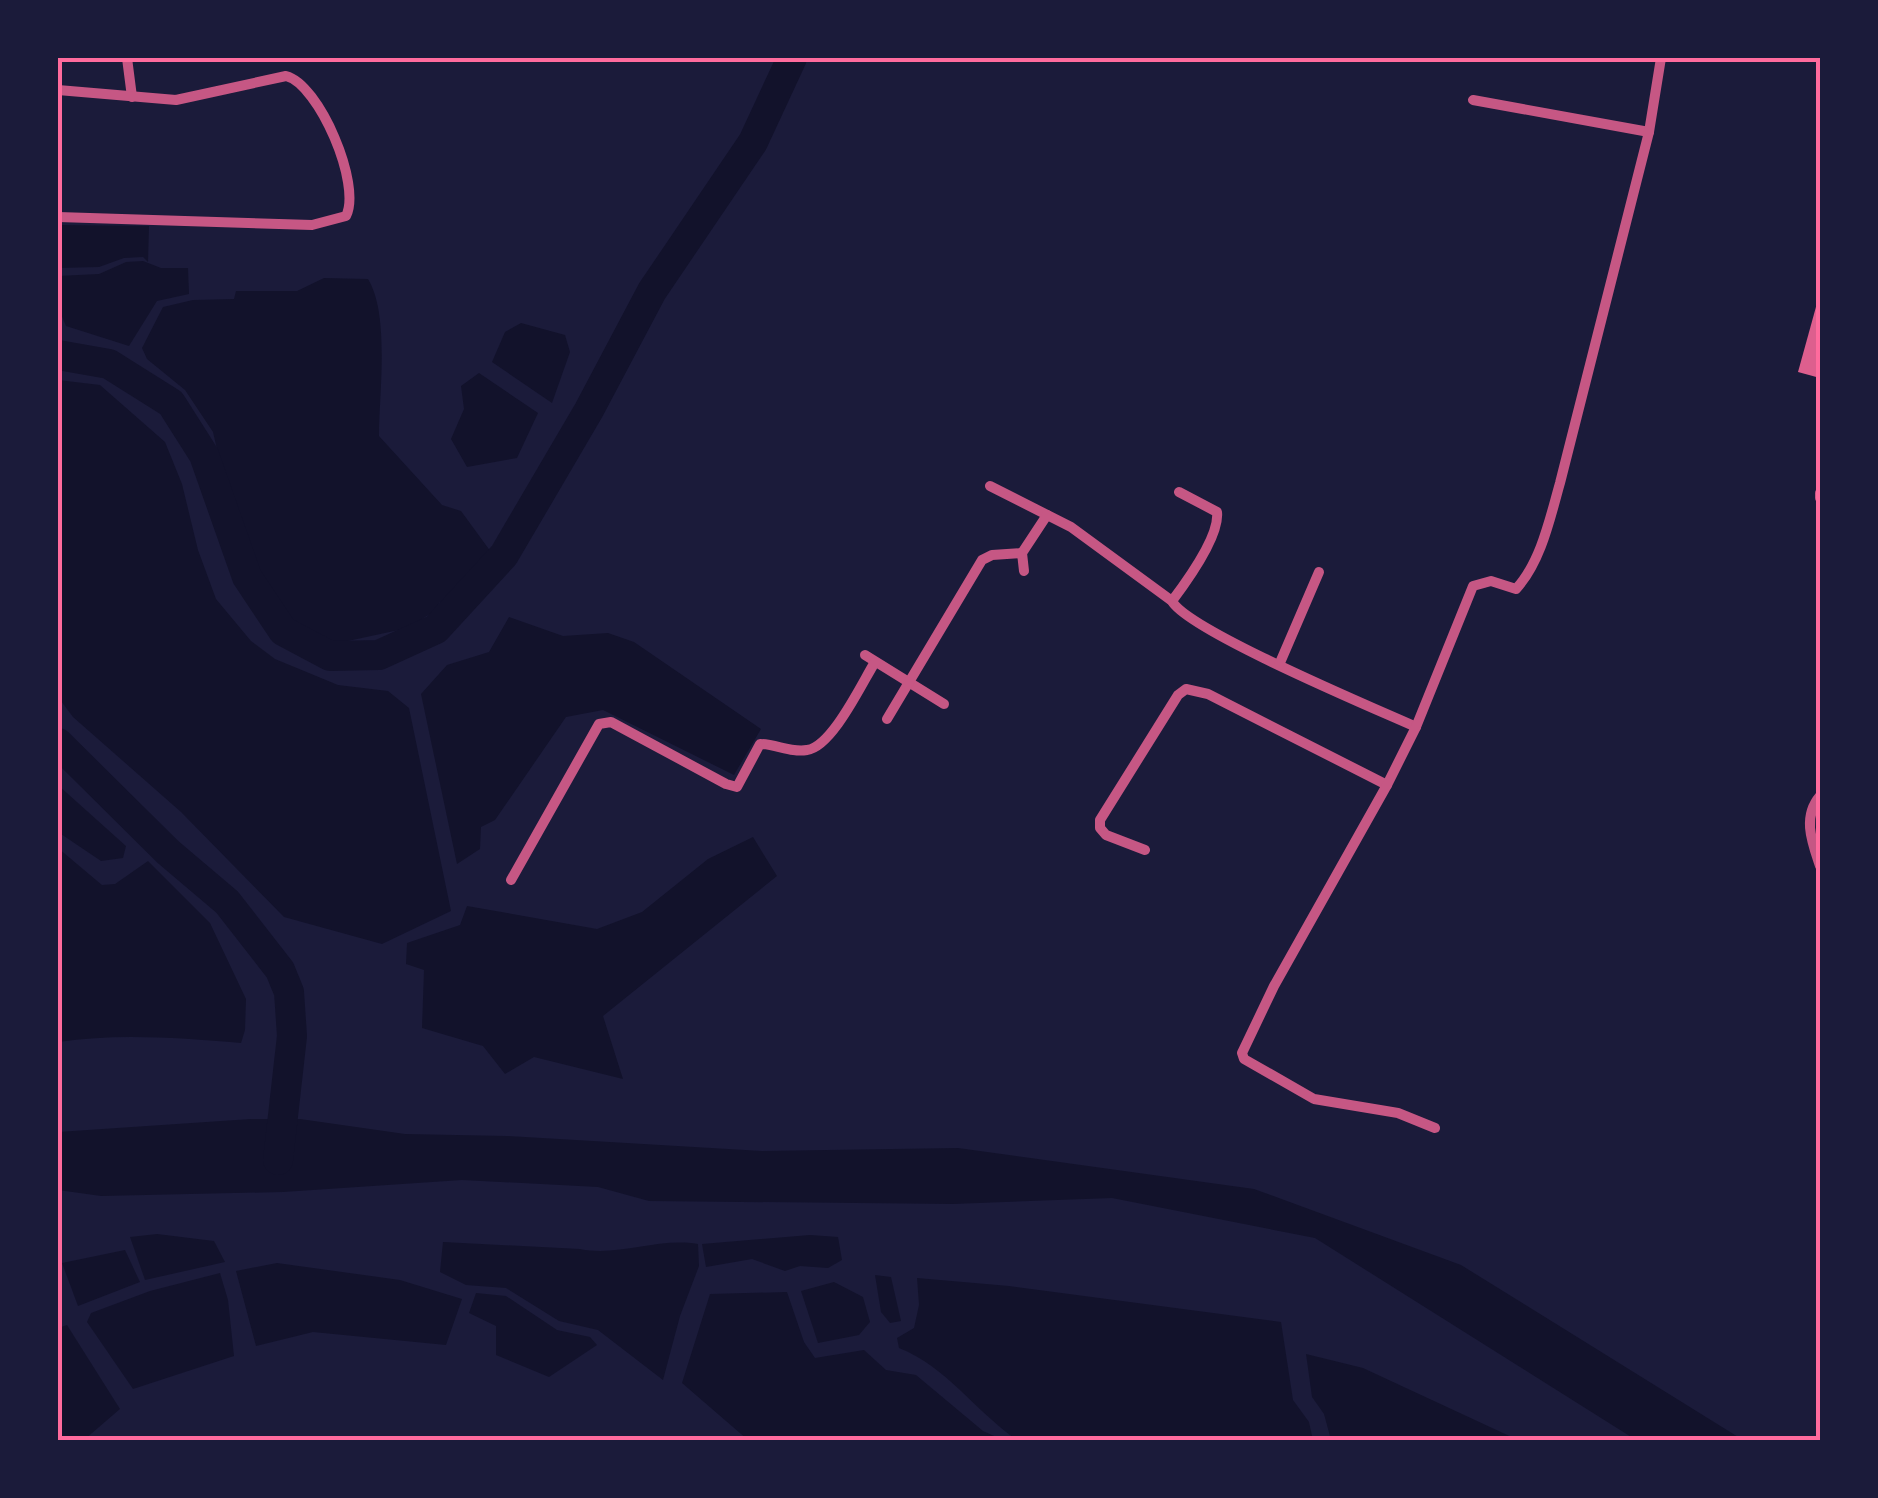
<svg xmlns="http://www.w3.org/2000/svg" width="1878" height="1498" font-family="'DejaVu Sans',sans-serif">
<rect width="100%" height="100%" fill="#1b1b3a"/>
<g fill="#12122b">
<polygon points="58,225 149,226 148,262 143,257 124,258 99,267 58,268"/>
<polygon points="143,261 161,268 188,268 189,294 157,301 129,346 66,326 58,307 58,276 99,274 126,262"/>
<path d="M324 278 368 279C390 315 379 393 379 436L442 505 461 511 491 552 454 598 440 602 433 612 408 628 334 644 305 631 285 617 262 586 231 510 213 432 185 390 147 359 142 348 163 307 193 300 234 299 236 291H297Z"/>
<polygon points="521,323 565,335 570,352 552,403 492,362 505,332"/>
<polygon points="479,373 538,413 517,458 467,467 451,439 464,409 461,386"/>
<polygon points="58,380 100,385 165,442 182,484 198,550 216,599 251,641 275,659 338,685 388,691 409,708 451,911 382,944 284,917 181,812 73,717 58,697"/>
<polygon points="509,617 563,636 608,633 634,642 761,729 734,775 603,710 566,717 495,820 481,827 480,849 457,864 421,694 447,665 489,652"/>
<polygon points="58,785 126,846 123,858 101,861 58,832"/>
<polygon points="753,837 777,876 603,1016 623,1079 534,1057 505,1074 483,1046 422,1028 424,970 406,964 407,943 460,925 467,906 597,929 642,912 708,859"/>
<path d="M58 848 102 885 115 884 148 861 210 923 246 999 245 1030 241 1043C179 1038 119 1033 58 1042Z"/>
<polygon points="251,1119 300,1119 405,1134 507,1136 762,1151 958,1148 1254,1189 1461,1265 1743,1440 1636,1440 1315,1238 1112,1198 953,1204 649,1201 598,1187 462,1180 283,1192 101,1196 58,1190 58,1132"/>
<polygon points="157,1234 214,1241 225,1262 145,1280 130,1237"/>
<polygon points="810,1235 838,1237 842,1260 828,1268 800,1266 785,1271 752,1259 706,1267 702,1244"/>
<path d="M443 1242 580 1249C619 1257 658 1237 698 1244L699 1266 680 1316 663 1380 598 1330 559 1321 506 1288 466 1285 440 1272Z"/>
<polygon points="125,1250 140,1282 78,1306 62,1263"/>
<polygon points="277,1263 400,1280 462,1299 446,1345 313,1332 256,1346 236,1271"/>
<polygon points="220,1273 228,1300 234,1356 133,1389 87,1322 91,1313 150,1291"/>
<polygon points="875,1275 891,1277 901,1321 890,1323 881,1312"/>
<path d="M917 1278 1009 1286 1281 1322 1293 1400 1309 1422 1313 1440H1017C975 1411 947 1367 899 1348L897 1338 914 1328 919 1305Z"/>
<polygon points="834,1282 863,1297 870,1322 859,1335 818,1343 801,1291"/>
<polygon points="787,1292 804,1342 815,1358 864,1350 886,1370 916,1375 983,1431 1003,1440 748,1440 682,1383 710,1294"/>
<polygon points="476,1293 506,1296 557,1330 590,1337 597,1345 549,1377 496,1355 496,1326 469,1313"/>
<polygon points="67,1325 120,1409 84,1440 58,1440 58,1328"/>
<polygon points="1306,1354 1363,1368 1518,1440 1331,1440 1324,1414 1312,1397"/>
</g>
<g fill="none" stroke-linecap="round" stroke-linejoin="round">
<g stroke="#12122b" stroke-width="30">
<polyline points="58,355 109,364 171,403 204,455 247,577 283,631 330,656 379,655 436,629 504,555 589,410 652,291 753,142 792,58"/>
<polyline points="58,743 168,852 227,902 280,970 289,992 292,1036 278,1160"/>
</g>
</g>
<polygon fill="#dd5f8e" points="1819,296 1820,296 1820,378 1798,372"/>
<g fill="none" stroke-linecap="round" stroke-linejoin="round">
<g stroke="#c65784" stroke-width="10">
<polyline points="127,58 132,97"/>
<path d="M58 90 176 100 286 76C319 84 362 185 346 216L312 225 58 217"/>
<polyline points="1473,100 1649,132"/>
<path d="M990 486 1071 527 1172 601C1187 630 1376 709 1416 727"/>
<polyline points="1820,493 1820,498"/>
<polyline points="1024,571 1022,553 1047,515"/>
<path d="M1172 601C1187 581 1220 536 1217 512L1179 492"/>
<polyline points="865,655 944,704"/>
<polyline points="1279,665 1319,572"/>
<polyline points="887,719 982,560 992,555 1022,553"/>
<path d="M1820 796C1802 817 1812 842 1820 866"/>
<polyline points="1145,850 1106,835 1100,828 1100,820 1178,695 1186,689 1208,694 1387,785"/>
<path d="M511 880 599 724 611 722 726 784 737 787 760 744C776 744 791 753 807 750 832 747 862 683 875 662"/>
<path d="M1435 1128 1398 1113 1314 1099 1244 1059 1242 1053 1274 986 1387 785 1416 727 1473 586 1491 581 1516 589C1541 562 1550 518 1560 483L1649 132 1661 58"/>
</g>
</g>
<rect width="1878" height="1498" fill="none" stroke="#1b1b3a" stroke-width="120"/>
<rect x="60" y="60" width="1758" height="1378" fill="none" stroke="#ff6b9d" stroke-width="4"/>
</svg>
